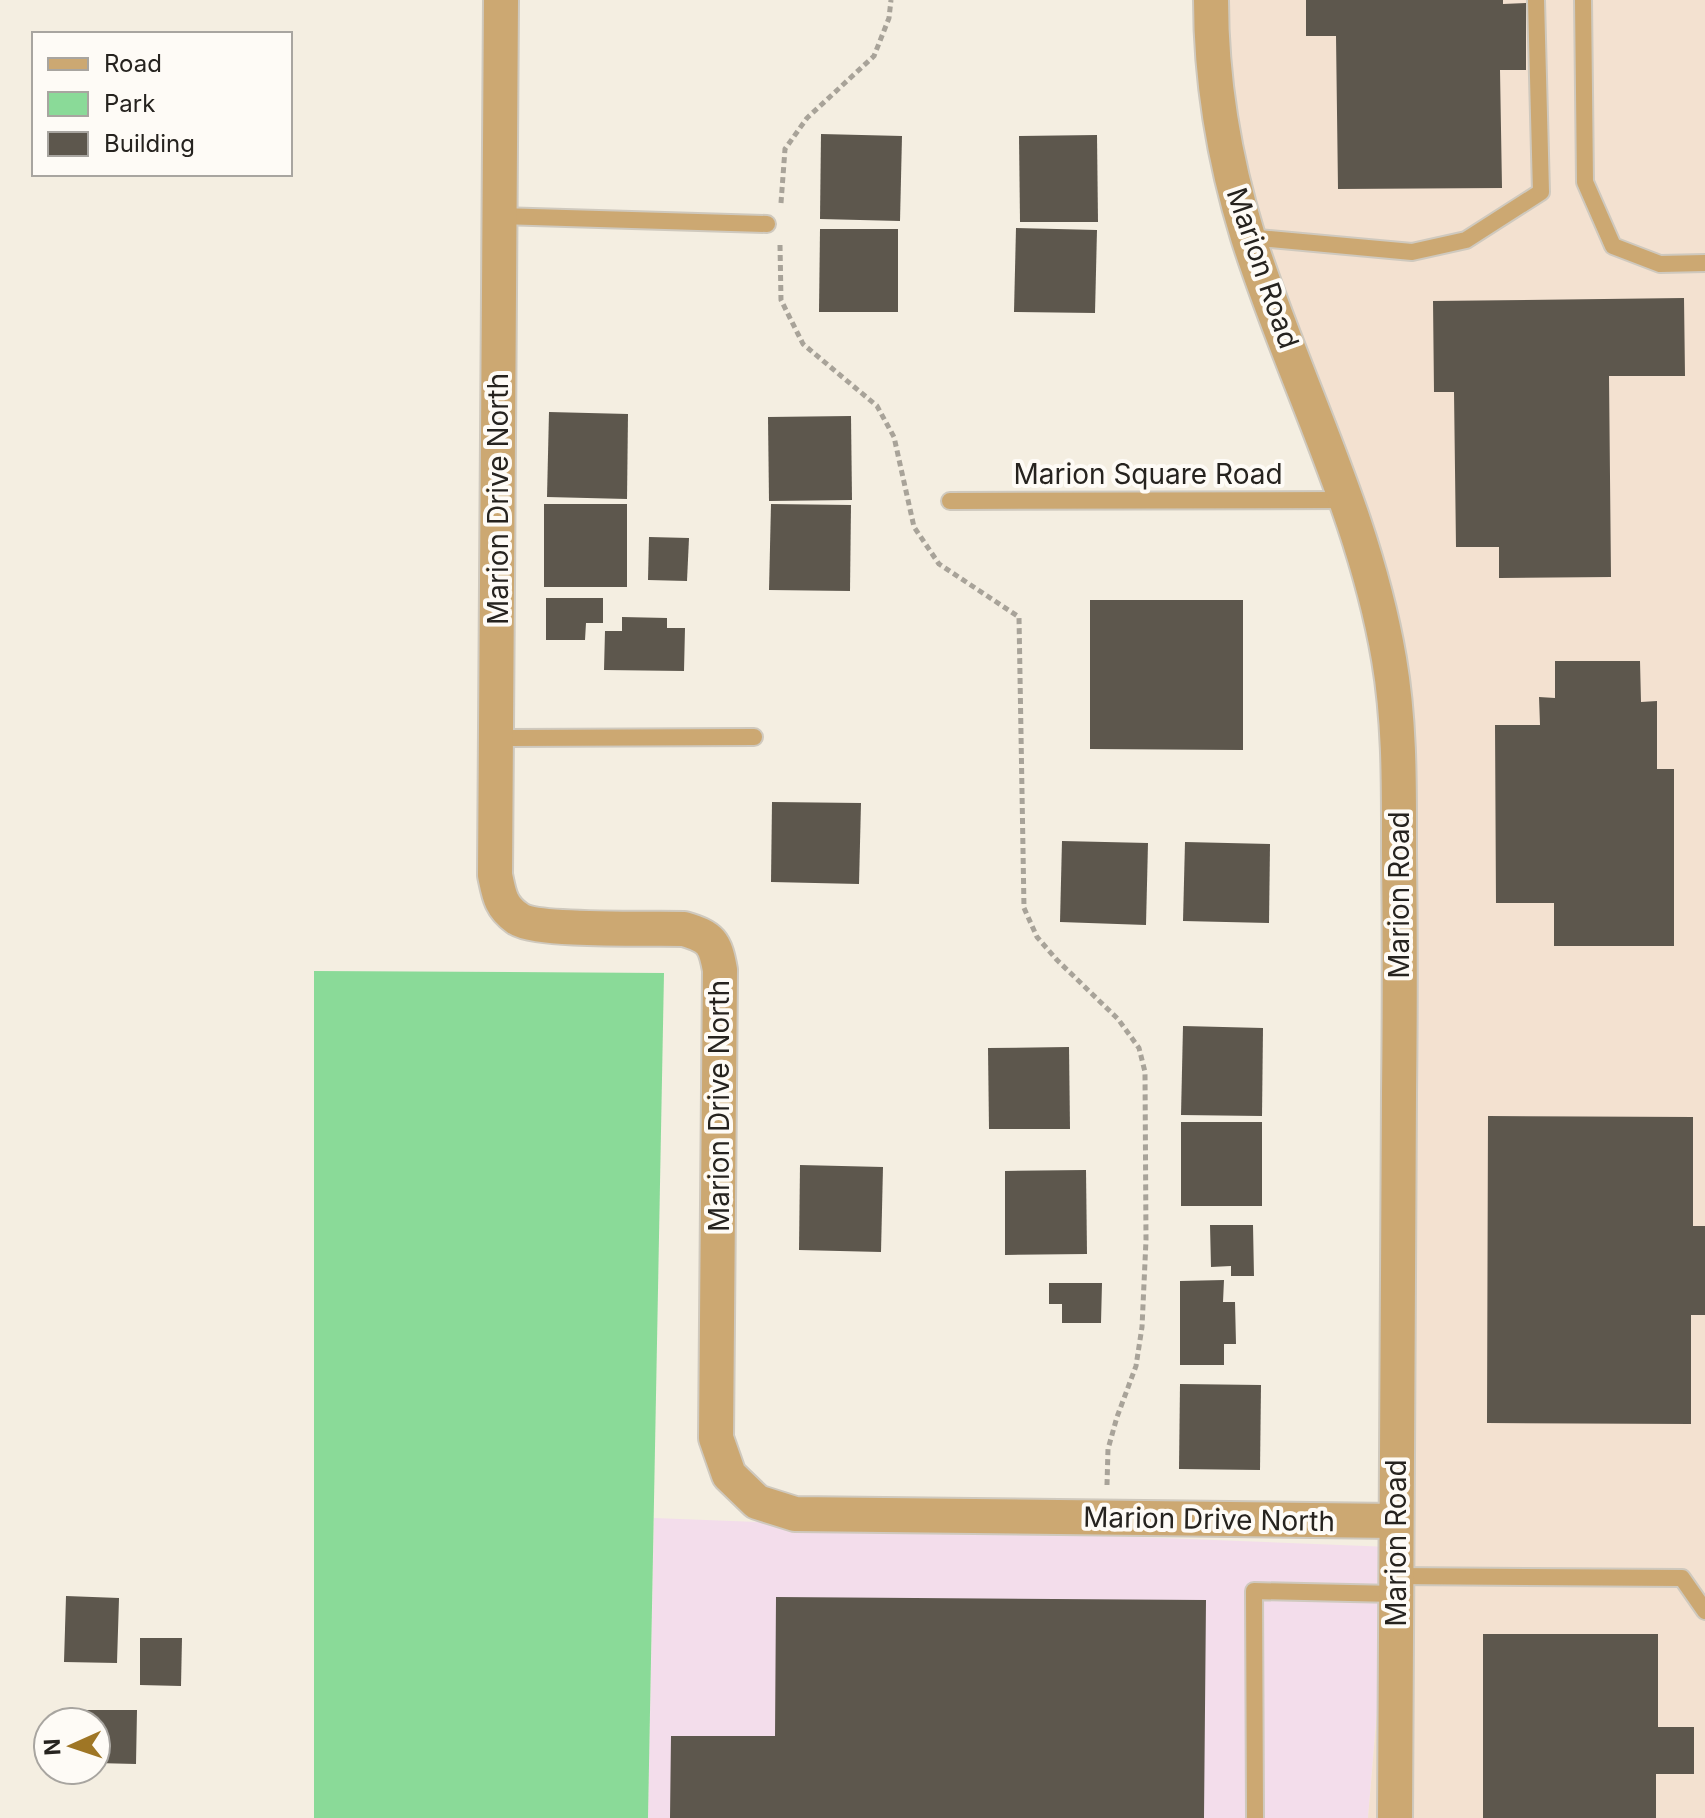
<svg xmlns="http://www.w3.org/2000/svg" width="1705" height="1818" font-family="Inter,sans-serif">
<rect width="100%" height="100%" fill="#f4eee1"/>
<polygon fill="#f3ddeb" points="654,1518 1391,1547 1368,1818 648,1818"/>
<polygon fill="#f3e1d0" points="1209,0 1705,0 1705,1818 1368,1818 1391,1547 1389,724 1375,600 1247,224"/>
<polygon fill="#8ada98" points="314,971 664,973 648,1818 314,1818"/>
<g fill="#5d574d">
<polygon points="1306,0 1503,0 1503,4 1526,3 1526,70 1500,70 1502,188 1338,189 1336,36 1306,36"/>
<polygon points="821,134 902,136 900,221 820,219"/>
<polygon points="1097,135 1098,222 1020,222 1019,136"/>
<polygon points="1016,228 1097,230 1095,313 1014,312"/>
<polygon points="820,229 898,229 898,312 819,312"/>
<polygon points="1684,298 1685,376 1609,376 1611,577 1499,578 1499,547 1456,547 1454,392 1434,392 1433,301"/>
<polygon points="549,412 628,414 627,499 547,497"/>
<polygon points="851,416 852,500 769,501 768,417"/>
<rect x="544" y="504" width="83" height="83"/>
<polygon points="771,504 851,505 850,591 769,590"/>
<polygon points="649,537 689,538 687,581 648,580"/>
<polygon points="546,598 603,598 603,623 586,623 585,640 546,640"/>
<polygon points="1090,600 1243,600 1243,750 1090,749"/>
<polygon points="622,617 667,618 667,628 685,628 684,671 604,670 605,631 622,631"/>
<polygon points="1555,661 1640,661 1641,702 1657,701 1657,769 1674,769 1674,946 1554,946 1554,903 1496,903 1495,725 1540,725 1539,697 1555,698"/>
<polygon points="772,802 861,803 859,884 771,882"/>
<polygon points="1062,841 1148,843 1146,925 1060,922"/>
<polygon points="1185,842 1270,844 1269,923 1183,921"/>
<polygon points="1183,1026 1263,1028 1262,1116 1181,1115"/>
<polygon points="1069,1047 1070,1129 989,1129 988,1048"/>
<polygon points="1488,1116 1693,1117 1693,1226 1705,1226 1705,1315 1691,1315 1691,1424 1487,1423"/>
<rect x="1181" y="1122" width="81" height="84"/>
<polygon points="800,1165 883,1167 881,1252 799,1250"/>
<polygon points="1086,1170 1087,1254 1005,1255 1005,1171"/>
<polygon points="1210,1225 1253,1225 1254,1276 1231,1276 1231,1266 1211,1267"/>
<polygon points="1224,1280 1223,1302 1235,1302 1236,1344 1224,1344 1224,1365 1180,1365 1180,1281"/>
<polygon points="1049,1283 1102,1283 1101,1323 1062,1323 1062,1304 1049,1304"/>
<polygon points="1180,1384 1261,1385 1260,1470 1179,1469"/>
<polygon points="66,1596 119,1598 117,1663 64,1662"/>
<polygon points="776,1597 1206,1600 1204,1818 670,1818 671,1736 775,1736"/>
<polygon points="1483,1634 1658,1634 1658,1727 1694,1727 1694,1774 1656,1774 1656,1818 1483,1818"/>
<polygon points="140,1638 182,1638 181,1686 140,1685"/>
<polygon points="64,1710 137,1710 136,1764 96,1763 96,1722 64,1722"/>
</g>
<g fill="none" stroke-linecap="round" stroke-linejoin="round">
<g stroke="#cfc9be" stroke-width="20">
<g id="service">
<polyline points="1583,0 1585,182 1613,246 1660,264 1705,263"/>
<polyline points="500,216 767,224"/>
<polyline points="1248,237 1412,252 1466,240 1541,192 1536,0"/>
<polyline points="950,501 1347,500"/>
<polyline points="496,738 754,737"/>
<polyline points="1396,1576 1682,1578 1705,1611"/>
<polyline points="1255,1818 1254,1591 1396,1594"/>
</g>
</g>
<g stroke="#cfc9be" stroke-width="38">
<g id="minor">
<path d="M501 0 495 875C499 894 500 906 517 918 535 932 655 928 684 929 711 937 715 942 720 970L716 1438 729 1475 757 1502 795 1514 1396 1521"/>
<path d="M1211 0C1211 81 1224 159 1248 237 1293 379 1364 511 1389 659 1400 723 1399 788 1399 853 1400 934 1400 1014 1399 1094 1398 1336 1396 1577 1395 1818"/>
</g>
</g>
<g stroke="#a8a399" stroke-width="5" stroke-dasharray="6 4" stroke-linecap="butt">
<polyline points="781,203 785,149 807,118 874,56 889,18 891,0"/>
<polyline points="780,245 781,300 803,344 877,406 894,437 914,527 939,564 1019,617 1024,908 1037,937 1057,960 1118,1019 1139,1048 1145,1072 1146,1240 1142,1327 1136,1366 1117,1417 1108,1449 1107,1485"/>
</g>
<use href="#service" stroke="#cca872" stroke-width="16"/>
<use href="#minor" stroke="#cca872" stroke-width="34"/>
</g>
<g text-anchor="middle" stroke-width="8" stroke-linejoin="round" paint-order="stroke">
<g font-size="28" fill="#26231f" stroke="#fefbf6">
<text transform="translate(1263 268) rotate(71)" y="10">Marion Road</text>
<text x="1148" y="484">Marion Square Road</text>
<text transform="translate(498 499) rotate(-90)" y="10">Marion Drive North</text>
<text transform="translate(1399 895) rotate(-90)" y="10">Marion Road</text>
<text transform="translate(719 1106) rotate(-90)" y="10">Marion Drive North</text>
<text transform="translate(1209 1519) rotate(1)" y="10">Marion Drive North</text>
<text transform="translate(1396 1543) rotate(-90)" y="10">Marion Road</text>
</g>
</g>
<rect x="32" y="32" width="260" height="144" fill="#fefbf6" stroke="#a8a5a0" stroke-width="2"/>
<rect x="48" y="58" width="40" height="12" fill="#cca872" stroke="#a8a5a0" stroke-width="2"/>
<text x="104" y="72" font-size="24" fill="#26231f">Road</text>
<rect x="48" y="92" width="40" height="24" fill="#8ada98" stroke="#a8a5a0" stroke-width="2"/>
<text x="104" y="112" font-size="24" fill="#26231f">Park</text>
<rect x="48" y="132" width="40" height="24" fill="#5d574d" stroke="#a8a5a0" stroke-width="2"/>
<text x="104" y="152" font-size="24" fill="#26231f">Building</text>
<g transform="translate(72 1746) rotate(267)"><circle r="38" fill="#fefbf6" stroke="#a8a5a0" stroke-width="2"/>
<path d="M0-6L14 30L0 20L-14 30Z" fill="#9f7625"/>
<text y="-12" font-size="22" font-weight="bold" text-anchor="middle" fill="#26231f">N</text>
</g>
</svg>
